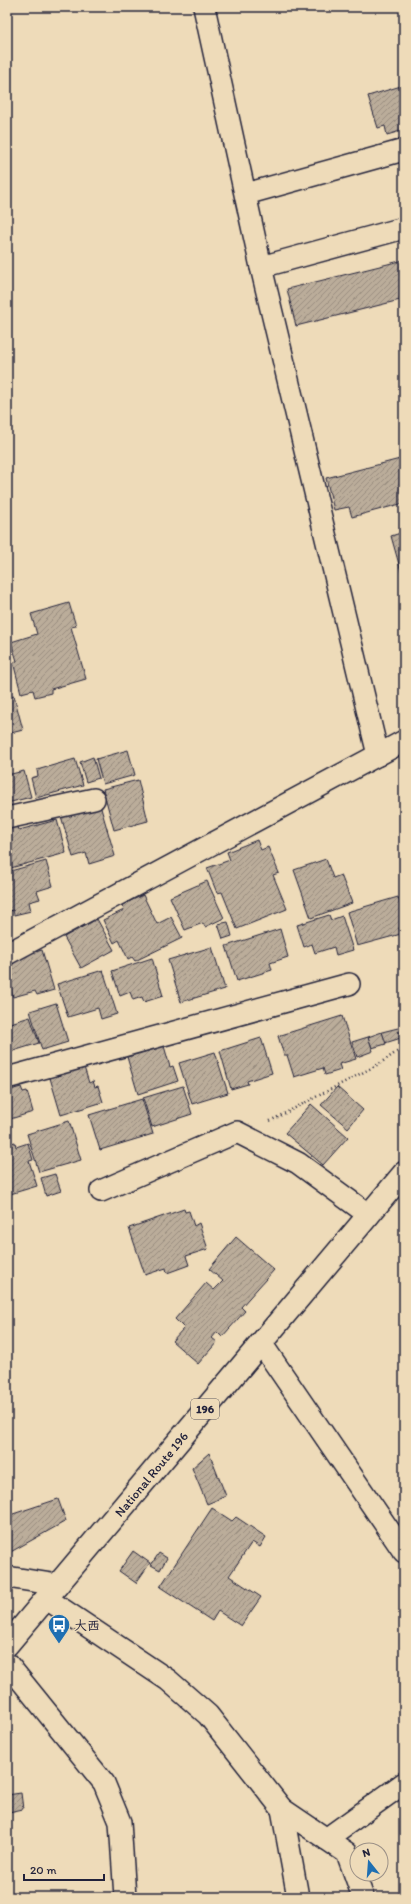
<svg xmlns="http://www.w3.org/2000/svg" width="411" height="1904" font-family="Itim,'Klee One',sans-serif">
<defs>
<pattern id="building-hatch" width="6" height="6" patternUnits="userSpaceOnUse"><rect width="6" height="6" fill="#bbad9a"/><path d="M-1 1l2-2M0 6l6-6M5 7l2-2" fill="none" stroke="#988c7f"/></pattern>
</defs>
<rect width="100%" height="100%" fill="#eedbb9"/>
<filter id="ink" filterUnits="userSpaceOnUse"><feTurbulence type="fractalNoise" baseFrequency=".025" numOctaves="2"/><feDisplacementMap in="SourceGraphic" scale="8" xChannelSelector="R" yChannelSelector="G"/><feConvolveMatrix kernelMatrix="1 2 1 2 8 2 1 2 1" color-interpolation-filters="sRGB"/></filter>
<g filter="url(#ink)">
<g fill="url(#building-hatch)" stroke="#22223b">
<polygon points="401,86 404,96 404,130 387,135 385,126 378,128 368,96"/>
<polygon points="404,260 404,299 296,326 287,289"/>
<polygon points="404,458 404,503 352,517 349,507 334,510 326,478"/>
<polygon points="404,532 404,582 391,536"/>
<polygon points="69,603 76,626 71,627 86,679 51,689 51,693 35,697 33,690 21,693 13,662 17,661 11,642 37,634 31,614"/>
<polygon points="14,696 23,730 7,734 7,698"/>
<polygon points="128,750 135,775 103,784 96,759"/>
<polygon points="93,757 99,778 86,782 80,762"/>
<polygon points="75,759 83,785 36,798 31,778 38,776 37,770"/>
<polygon points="24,771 31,797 7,803 7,775"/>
<polygon points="138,780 148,821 114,830 103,789"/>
<polygon points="100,805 115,856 89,864 86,853 73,857 61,816"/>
<polygon points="57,820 66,853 7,869 7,827 17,824 19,830"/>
<polygon points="257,840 261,850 268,847 279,873 273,875 287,909 237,929 222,892 217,893 207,868 230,860 227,852"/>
<polygon points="326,859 333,878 341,875 352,903 311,918 294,870"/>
<polygon points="46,861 53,886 37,891 40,899 29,902 31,911 14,915 13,910 7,912 7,872"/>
<polygon points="207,881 224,918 205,927 203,923 185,930 170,897"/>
<polygon points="143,895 157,924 171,917 182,938 135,961 132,957 128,959 119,940 114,943 103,920 124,910 122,905"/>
<polygon points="398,897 404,916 404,926 399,928 401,934 357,946 347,912"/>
<polygon points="329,915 331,920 342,916 353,950 336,955 334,947 315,953 312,944 304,947 297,925"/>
<polygon points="97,919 114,950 81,968 64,937"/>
<polygon points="228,922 232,936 223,939 218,924"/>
<polygon points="280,929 288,957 270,963 272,970 237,981 226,946"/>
<polygon points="212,947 225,989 181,1002 168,960"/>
<polygon points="42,950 54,990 37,995 35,991 13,997 7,977 7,964 16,961 15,958"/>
<polygon points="152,958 163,996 144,1002 142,997 133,1000 130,992 120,996 112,971"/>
<polygon points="103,970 117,1014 101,1019 98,1008 68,1017 57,984"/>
<polygon points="56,1003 68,1042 42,1050 30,1011"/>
<polygon points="342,1016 356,1059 339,1064 341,1070 325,1075 323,1068 294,1077 287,1055 284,1055 278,1036"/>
<polygon points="30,1017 39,1043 10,1052 7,1040 7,1024"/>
<polygon points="398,1028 401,1038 385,1043 382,1032"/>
<polygon points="382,1032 386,1044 372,1048 368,1037"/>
<polygon points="368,1037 373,1051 357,1057 352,1042"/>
<polygon points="261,1038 272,1073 247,1081 248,1084 231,1089 220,1051"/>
<polygon points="164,1046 170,1067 173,1066 178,1081 138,1094 127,1057"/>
<polygon points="215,1052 228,1093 192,1104 179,1063"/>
<polygon points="84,1067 89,1083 93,1081 95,1087 98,1086 103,1102 61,1115 50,1078"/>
<polygon points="183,1086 192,1114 152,1127 143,1098"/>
<polygon points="21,1087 23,1092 27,1091 33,1112 7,1120 7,1091"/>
<polygon points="337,1087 363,1110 348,1128 321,1105"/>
<polygon points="142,1099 153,1134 100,1150 89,1115"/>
<polygon points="311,1104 348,1137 323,1165 285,1133"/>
<polygon points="69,1121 81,1160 39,1172 27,1134"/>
<polygon points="15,1142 16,1147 28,1143 33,1160 29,1161 37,1186 7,1195 7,1144"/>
<polygon points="55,1174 61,1191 46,1196 41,1178"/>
<polygon points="184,1209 185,1212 189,1211 194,1226 199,1223 208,1249 186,1256 189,1265 167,1273 166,1268 145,1275 129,1228"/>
<polygon points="236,1237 274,1270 241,1307 245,1311 222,1337 217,1332 212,1338 217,1342 198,1364 172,1341 184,1328 175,1319 206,1283 214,1290 223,1281 209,1269"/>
<polygon points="209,1453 226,1496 207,1504 192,1468"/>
<polygon points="58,1499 66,1521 7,1554 7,1516"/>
<polygon points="212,1508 232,1521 236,1517 266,1537 260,1547 252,1542 229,1576 261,1597 241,1626 218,1611 212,1621 160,1587"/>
<polygon points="133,1551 150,1563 136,1583 119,1571"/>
<polygon points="159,1553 167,1558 160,1570 151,1565"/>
<polygon points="21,1793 23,1809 9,1812 7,1795"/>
</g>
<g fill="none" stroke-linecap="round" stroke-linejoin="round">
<g stroke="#22223b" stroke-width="24">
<g id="minor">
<polyline points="204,7 261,267 378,755"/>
<polyline points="246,194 404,150"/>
<polyline points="261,267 404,228"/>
<polyline points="7,818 94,799"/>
<polyline points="7,954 404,741"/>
<polyline points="7,1078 349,984"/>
<polyline points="101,1191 237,1132 298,1163 369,1215"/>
<polyline points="261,1343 404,1552"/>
<polyline points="7,1577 58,1585"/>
<polyline points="47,1599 168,1680 208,1715 282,1809 347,1853 363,1897"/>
<polyline points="7,1663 104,1783 120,1822 125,1897"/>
<polyline points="282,1809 298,1897"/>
<polyline points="326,1839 404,1783"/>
</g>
</g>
<g stroke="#22223b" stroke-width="25">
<polyline id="trunk" points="7,1645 404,1173"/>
</g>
<polyline stroke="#22223b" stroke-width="2.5" stroke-dasharray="1 3" stroke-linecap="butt" points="270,1121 379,1064 404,1047"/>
<use href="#minor" stroke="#eedbb9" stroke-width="21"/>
<use href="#trunk" stroke="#eedbb9" stroke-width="22"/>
</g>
</g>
<defs>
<g id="bus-pin" transform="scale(1.15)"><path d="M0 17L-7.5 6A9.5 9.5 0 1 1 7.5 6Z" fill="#1f6fb2" stroke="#eedbb9"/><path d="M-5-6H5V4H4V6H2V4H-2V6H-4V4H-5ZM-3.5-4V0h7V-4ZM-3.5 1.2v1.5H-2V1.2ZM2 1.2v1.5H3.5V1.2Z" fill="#fff"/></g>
</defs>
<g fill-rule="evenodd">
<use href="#bus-pin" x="59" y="1625"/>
</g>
<g text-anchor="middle" stroke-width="3" stroke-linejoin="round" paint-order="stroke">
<rect fill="#eedbb9" stroke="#5f5a61" stroke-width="1" x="191" y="1399" width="28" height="20" rx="3"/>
<g font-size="12" font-weight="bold" fill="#22223b">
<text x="205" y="1413">196</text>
</g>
<g font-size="13" fill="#22223b" stroke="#eedbb9">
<text transform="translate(151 1474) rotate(-50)" y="5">National Route 196</text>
</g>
<g font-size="13" font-weight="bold" fill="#22223b" stroke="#eedbb9" text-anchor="start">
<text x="74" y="1630">大西</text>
</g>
</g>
<rect width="411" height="1904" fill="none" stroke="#eedbb9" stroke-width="24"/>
<rect x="12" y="12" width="387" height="1880" fill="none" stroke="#22223b" stroke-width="1.5" filter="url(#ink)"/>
<g transform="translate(369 1862) rotate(343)"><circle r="19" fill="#eedbb9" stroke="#9c9187"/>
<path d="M0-3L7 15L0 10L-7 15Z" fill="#1f6fb2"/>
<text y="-6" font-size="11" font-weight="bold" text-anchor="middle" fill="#22223b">N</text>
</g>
<path d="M24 1874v6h80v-6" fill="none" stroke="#22223b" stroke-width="2"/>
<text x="30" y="1874" font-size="12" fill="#22223b" stroke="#eedbb9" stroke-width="3" paint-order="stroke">20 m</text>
</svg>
